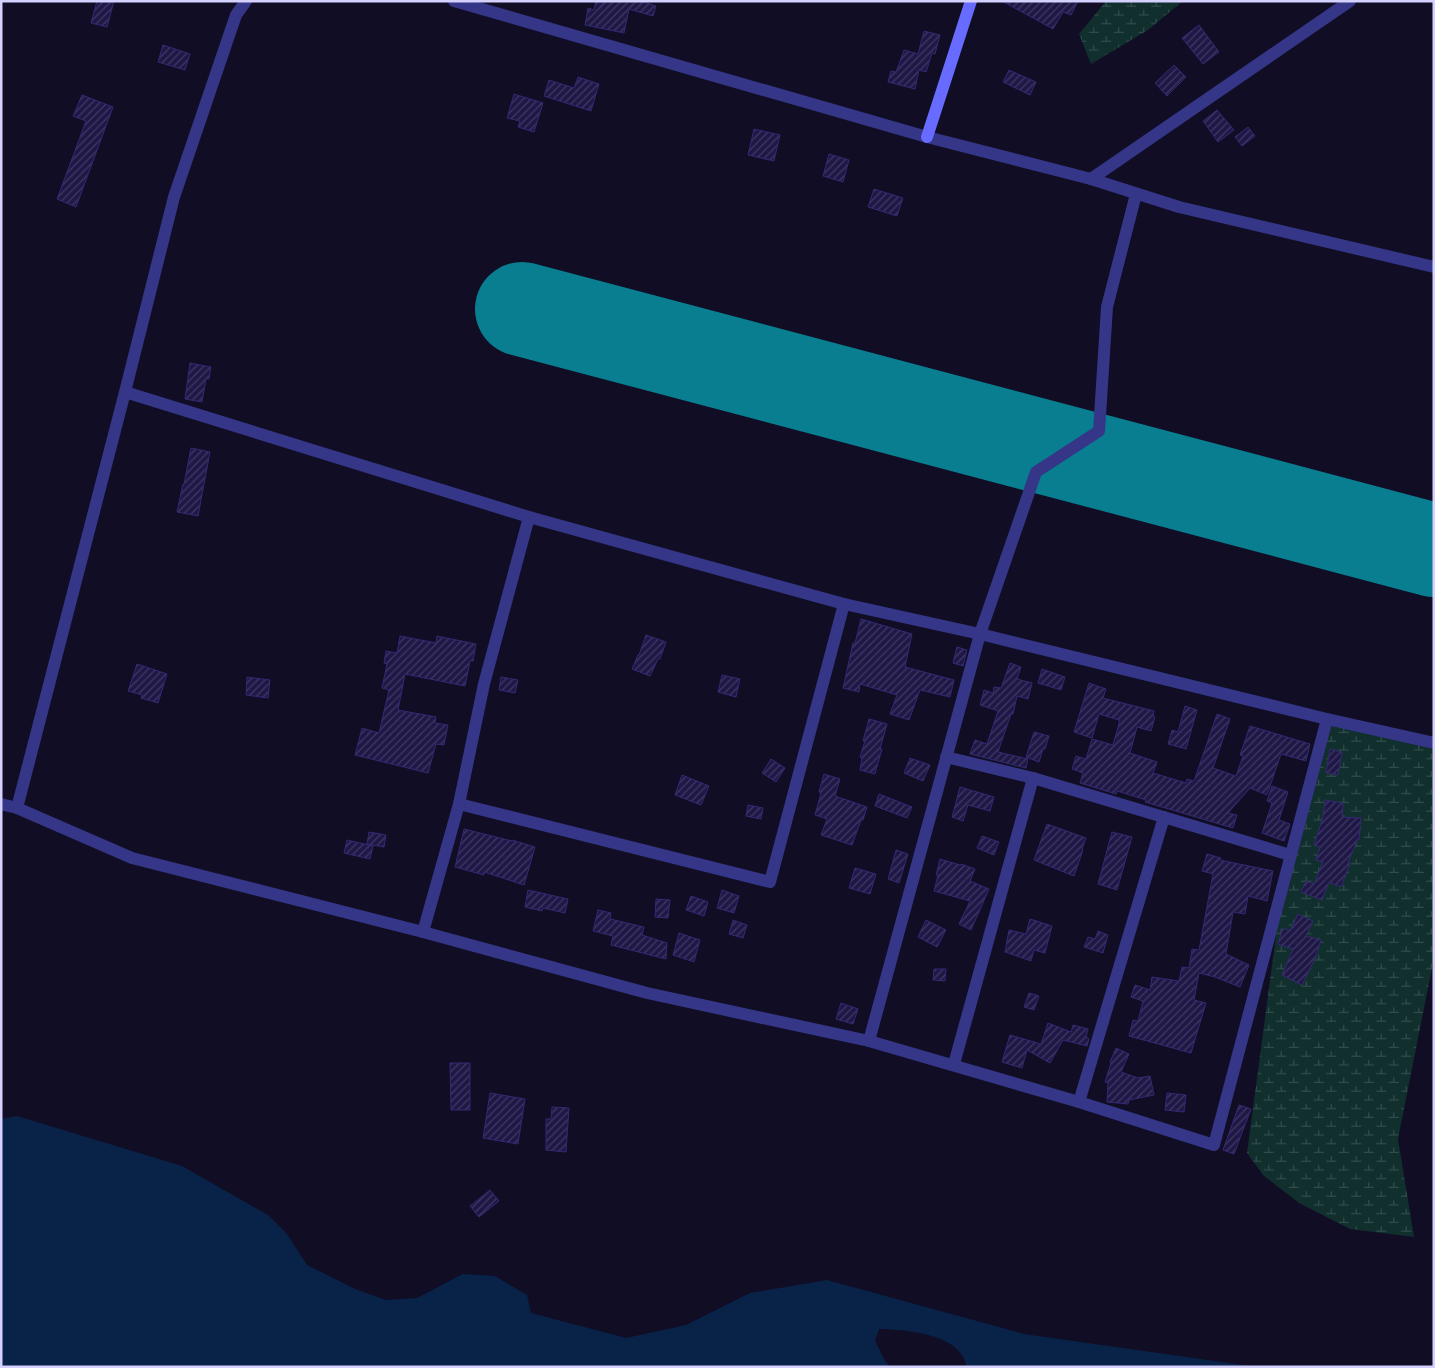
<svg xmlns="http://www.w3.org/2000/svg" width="1435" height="1368" font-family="Poppins,sans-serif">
<defs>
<pattern id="wetland-marsh" width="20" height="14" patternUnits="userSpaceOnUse" patternTransform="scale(1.25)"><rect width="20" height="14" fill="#102f2d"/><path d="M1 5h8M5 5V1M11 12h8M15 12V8" fill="none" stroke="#324c4c"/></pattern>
<pattern id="building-hatch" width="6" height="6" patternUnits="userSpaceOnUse" patternTransform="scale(1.25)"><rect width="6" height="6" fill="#1f1847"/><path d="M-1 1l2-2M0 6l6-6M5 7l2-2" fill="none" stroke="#3f3963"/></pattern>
</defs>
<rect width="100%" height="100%" fill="#100d25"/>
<g fill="url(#wetland-marsh)">
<polygon points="1106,1 1183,1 1148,30 1091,64 1079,34"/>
<polygon points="1331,723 1434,743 1434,958 1398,1139 1414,1237 1350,1229 1299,1203 1263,1175 1247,1153 1277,928"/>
</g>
<path fill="#092348" d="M17 1116 182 1166 268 1215 287 1234 307 1265 355 1289 386 1300 417 1298 463 1274 495 1276 527 1295 531 1313 626 1338 686 1325 750 1293 827 1280 1024 1334 1257 1367H967C960 1333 907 1330 879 1329L875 1341 884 1359 890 1367H1V1119Z"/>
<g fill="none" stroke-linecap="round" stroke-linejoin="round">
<polyline stroke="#087e90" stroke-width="94" points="522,309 1434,550"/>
</g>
<g fill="url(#building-hatch)" stroke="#342974">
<polygon points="97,1 114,1 107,27 91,23"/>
<polygon points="596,1 641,1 656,6 653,16 629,9 624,33 585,25 588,8 594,10"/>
<polygon points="1002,1 1078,1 1071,15 1063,12 1053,29"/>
<polygon points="1199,25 1219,52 1203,64 1182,38"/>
<polygon points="924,31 940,35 935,54 932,53 926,72 919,70 915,89 888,82 891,71 896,72 904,50 918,54"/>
<polygon points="163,45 190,54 185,70 158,62"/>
<polygon points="1174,65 1186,77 1167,96 1155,83"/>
<polygon points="1009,70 1036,82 1030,95 1003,82"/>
<polygon points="578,77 599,84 591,111 544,96 549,80 574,88"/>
<polygon points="514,94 543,103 534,132 518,127 520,121 507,118"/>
<polygon points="82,95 113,107 76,207 57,199 86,121 73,116"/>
<polygon points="1217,110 1234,130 1218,142 1203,121"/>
<polygon points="1248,127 1255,136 1242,146 1235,137"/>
<polygon points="754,129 780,135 774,161 748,155"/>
<polygon points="829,154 849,160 843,182 823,176"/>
<polygon points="874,189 903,198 897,216 868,207"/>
<polygon points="190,363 211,367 209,379 206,379 202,402 185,399"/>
<polygon points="191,448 210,452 198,516 177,512 183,484 184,484"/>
<polygon points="861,619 912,634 905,667 954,680 950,697 920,690 909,720 890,714 897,695 860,684 859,692 843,688 853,643 855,643"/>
<polygon points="646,635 666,642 660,659 658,659 650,676 632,669 638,655 639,655"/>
<polygon points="400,636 436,643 437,636 476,644 473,661 470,661 465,686 405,674 398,710 436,717 435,723 448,725 444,745 436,744 428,773 355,755 362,728 379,733 389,690 382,688 387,664 384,663 386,651 397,653"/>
<polygon points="957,647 967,650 963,666 953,663"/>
<polygon points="1010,663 1021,667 1017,679 1032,683 1028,699 1017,696 1013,714 1011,714 998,752 1028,759 1026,768 970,754 975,740 987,744 998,711 980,705 984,690 993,693 994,687 1001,688"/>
<polygon points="137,664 167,674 158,703 141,698 142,695 128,691"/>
<polygon points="1042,669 1065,677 1061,690 1038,683"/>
<polygon points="722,675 740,679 736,697 718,692"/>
<polygon points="247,677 270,680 268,698 246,695"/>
<polygon points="501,677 518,680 515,693 499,690"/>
<polygon points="1089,683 1106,689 1103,698 1154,711 1153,716 1155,717 1151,731 1137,727 1130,753 1157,762 1153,773 1186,783 1187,779 1194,781 1217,714 1230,719 1213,768 1236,776 1243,756 1240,755 1250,726 1310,744 1306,761 1281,754 1267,795 1250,788 1228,813 1237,815 1233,828 1145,802 1146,800 1117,791 1116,794 1080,783 1083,773 1072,769 1076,756 1086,759 1092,739 1113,745 1119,724 1119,720 1099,714 1092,738 1074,732"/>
<polygon points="1185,706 1197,710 1186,749 1168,744 1172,730 1178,732"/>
<polygon points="869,719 887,724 880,749 882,749 875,774 860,770 862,758 860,757 865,741 863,741"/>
<polygon points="1034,732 1049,736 1045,749 1043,749 1039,762 1026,757"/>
<polygon points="1330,749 1342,752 1338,775 1326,773"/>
<polygon points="910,758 930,765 923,781 904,773"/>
<polygon points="771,759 785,768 776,782 762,773"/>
<polygon points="824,774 840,779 835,796 867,807 863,820 861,820 852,845 821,835 827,819 815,815 821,793 819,792"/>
<polygon points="682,775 709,786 701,805 675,795"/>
<polygon points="1272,786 1288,792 1279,820 1290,824 1284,841 1262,833 1272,803 1267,801"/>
<polygon points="960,787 994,797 990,811 968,805 963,821 952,817"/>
<polygon points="879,794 912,807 907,818 875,806"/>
<polygon points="1325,800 1343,803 1342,817 1361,818 1359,839 1358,839 1348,862 1350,863 1341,887 1329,882 1322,900 1301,892 1306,881 1314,884 1323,862 1316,860 1320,847 1314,845 1323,817"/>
<polygon points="748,805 763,808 761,819 746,816"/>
<polygon points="1047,824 1086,838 1082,849 1083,850 1074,876 1034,860"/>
<polygon points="464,829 512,841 512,840 535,847 524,885 484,872 484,875 455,867"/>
<polygon points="369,832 386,835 384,847 367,844"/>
<polygon points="1112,832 1132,837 1117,890 1098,884"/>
<polygon points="982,836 999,842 994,855 977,848"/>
<polygon points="347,840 373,846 370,859 344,853"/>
<polygon points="896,850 908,854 899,883 888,879"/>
<polygon points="1207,854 1221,858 1220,860 1273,871 1267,901 1248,896 1245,914 1233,912 1226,954 1249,965 1240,987 1215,977 1199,973 1194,1000 1206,1003 1191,1053 1129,1036 1133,1020 1138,1021 1143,1001 1131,997 1135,985 1150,990 1152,977 1179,981 1182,967 1189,968 1192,949 1199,950 1213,874 1202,871"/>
<polygon points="940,859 960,865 961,864 975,869 970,881 989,889 971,930 959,924 970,901 934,891 938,875 936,875"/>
<polygon points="855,868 876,874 870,894 849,888"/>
<polygon points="528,890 568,899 565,913 543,908 542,911 525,907"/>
<polygon points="722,890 739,896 734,913 717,908"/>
<polygon points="691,896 708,902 704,916 686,910"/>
<polygon points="656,899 670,900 668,918 655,917"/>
<polygon points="598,910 611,913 610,919 644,927 642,935 667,943 666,959 611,945 613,936 593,931"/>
<polygon points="1298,914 1313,921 1306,936 1321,940 1316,956 1302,985 1282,975 1293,949 1278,944 1283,928 1290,931"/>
<polygon points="1030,919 1052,926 1045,953 1034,950 1031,961 1005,952 1009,930 1026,934"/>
<polygon points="733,920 747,925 743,938 729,934"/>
<polygon points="926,920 946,930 937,947 918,937"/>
<polygon points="1098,931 1108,935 1103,953 1084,947 1088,937 1095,939"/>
<polygon points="679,933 700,940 694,962 673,955"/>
<polygon points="934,969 946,969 945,981 933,980"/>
<polygon points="1029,993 1039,996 1034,1010 1024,1007"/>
<polygon points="841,1003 858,1009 853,1024 836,1019"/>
<polygon points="1048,1023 1071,1032 1073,1025 1088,1029 1086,1037 1089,1039 1087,1046 1063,1040 1050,1063 1027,1050 1022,1068 1002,1062 1010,1035 1041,1044"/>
<polygon points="1116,1048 1129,1054 1121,1072 1138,1078 1150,1076 1154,1095 1129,1100 1128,1104 1107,1102 1108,1083 1105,1082 1111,1063 1110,1062"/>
<polygon points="450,1063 470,1063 470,1110 451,1110"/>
<polygon points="490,1093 525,1099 518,1144 483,1138"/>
<polygon points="1167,1093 1186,1095 1184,1112 1165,1110"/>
<polygon points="1239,1105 1251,1109 1234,1154 1223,1150"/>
<polygon points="552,1107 569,1108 566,1152 546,1150 546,1119 551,1119"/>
<polygon points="490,1190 499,1201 479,1217 470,1206"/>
</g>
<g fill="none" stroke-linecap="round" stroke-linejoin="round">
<g stroke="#353687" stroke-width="12">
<polyline points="454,1 927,137"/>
<polyline points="1091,179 1350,1"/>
<polyline points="125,392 529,517"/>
<polyline points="946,757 1033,778 1290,855"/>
<polyline points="1,804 17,808 132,858 423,932 647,993 869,1041 1079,1102 1214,1145 1327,719"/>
<polyline points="459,804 770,882 844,604"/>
<polyline points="17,808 125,392 174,197 236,15 246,1"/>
<polyline points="423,932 459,804 484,684 529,517 844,604 980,634 1327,719 1434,743"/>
<polyline points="869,1041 980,634 1036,472 1099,431 1107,307 1136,194"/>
<polyline points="954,1064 1033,778"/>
<polyline points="1079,1102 1164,817"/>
</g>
<polyline stroke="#353687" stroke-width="12" points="927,137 1091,179 1179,207 1434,267"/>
<polyline stroke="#686bff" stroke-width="12" points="927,137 971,1"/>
</g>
<rect width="1435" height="1368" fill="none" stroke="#d4d1ff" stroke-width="5"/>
</svg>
